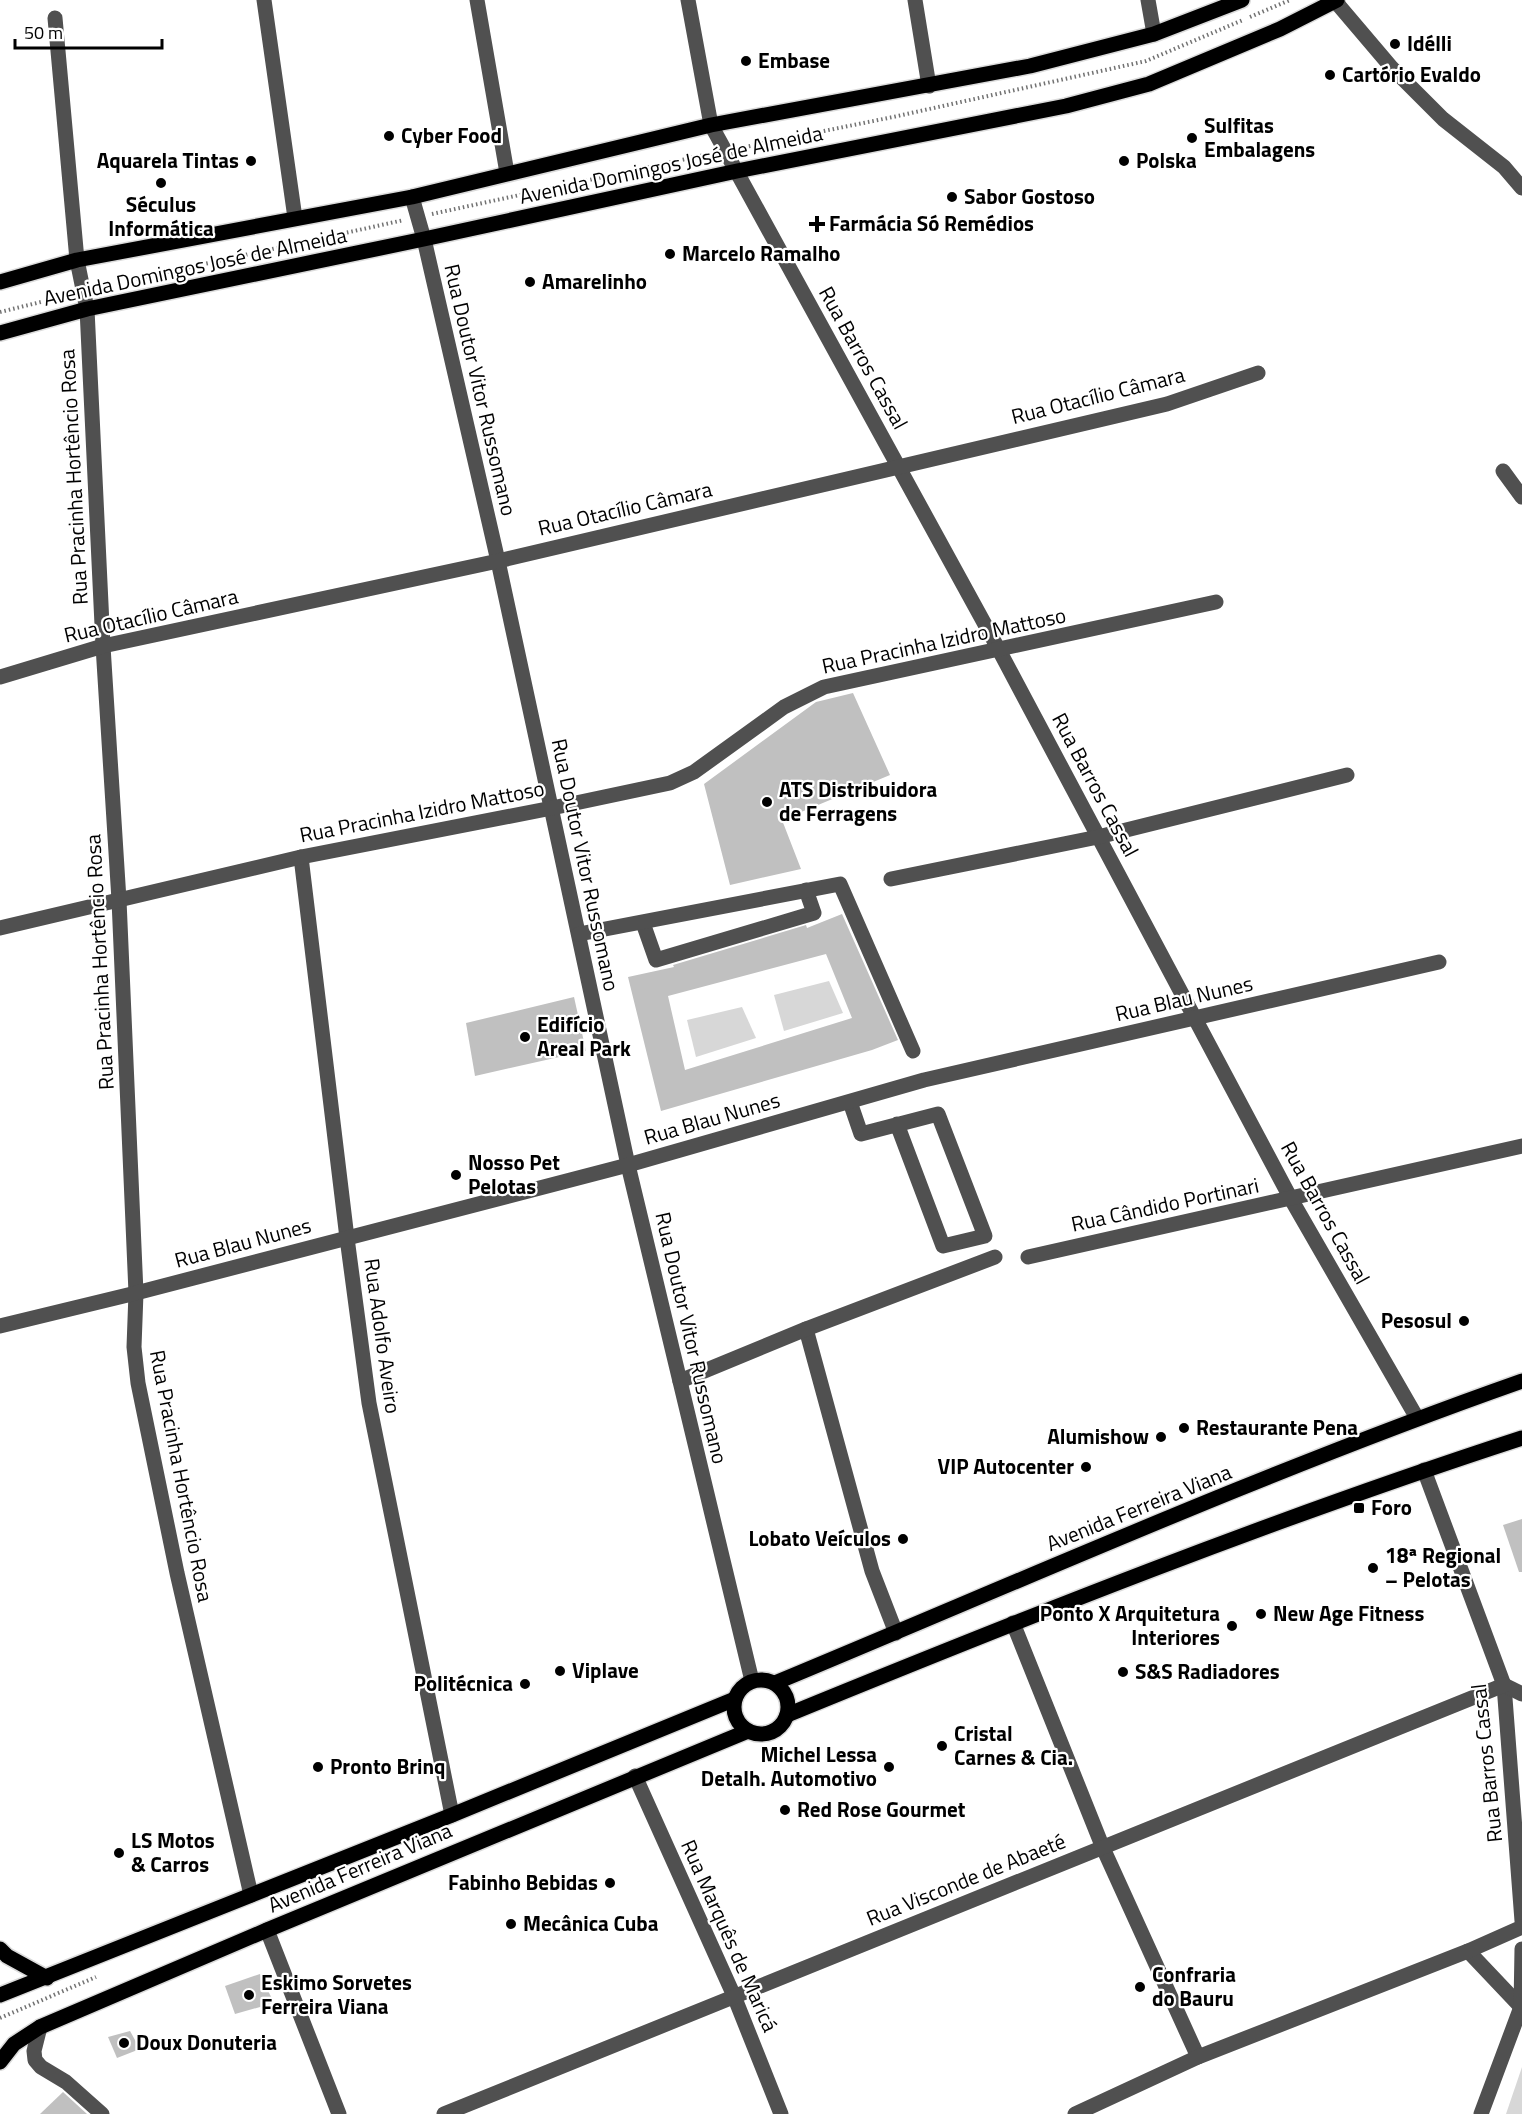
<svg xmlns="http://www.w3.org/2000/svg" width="1522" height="2114" font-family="'Titillium Web',sans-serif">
<rect width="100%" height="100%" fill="#fff"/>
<g fill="#d7d7d7">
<polygon points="829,981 843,1013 784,1031 774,995"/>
<polygon points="742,1007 756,1038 696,1057 687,1020"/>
<polygon points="1522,2067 1522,2114 1506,2114"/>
</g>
<g fill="#c0c0c0" fill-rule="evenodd">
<polygon points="853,693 890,775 782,820 801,869 730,885 704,784 816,702"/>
<path d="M842 914 898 1040 872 1050 661 1111 628 977 674 967 673 965 806 925 807 928ZM826 954 852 1018 685 1070 668 996Z"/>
<polygon points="574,997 586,1051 475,1076 466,1023"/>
<polygon points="1522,1519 1522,1572 1519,1572 1503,1525"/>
<polygon points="260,1974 274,2003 235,2014 225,1986"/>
<polygon points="130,2031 140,2049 117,2058 108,2037"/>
<polygon points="63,2092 87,2114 40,2114"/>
</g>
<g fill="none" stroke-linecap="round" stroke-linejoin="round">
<g stroke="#dbdbdb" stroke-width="18">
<g id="major">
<polyline points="0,282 77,260 412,197 711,125 1030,66 1154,34 1242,0"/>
<polyline points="0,333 87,309 424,239 737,171 1066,106 1149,84 1280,29 1337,0"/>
<circle cx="761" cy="1707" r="27"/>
<path d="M775 1683C1023 1580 1269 1470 1522 1381"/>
<path d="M787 1715C1029 1616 1273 1519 1522 1438"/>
<polyline points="0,1949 7,1956 47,1978"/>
<polyline points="0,1995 452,1815 735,1699"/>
<polyline points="0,2062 14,2044 40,2027 267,1930 748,1731"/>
</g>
</g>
<g stroke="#727272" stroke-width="4" stroke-dasharray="1.5 3" stroke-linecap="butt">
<polyline points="1250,17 1290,0"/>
<polyline points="740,148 893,117 1146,61 1243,20"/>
<polyline points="432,214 709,154"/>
<polyline points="136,279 404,220"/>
<polyline points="0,312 41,302"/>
<polyline points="0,2018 96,1977"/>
</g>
<g stroke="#505050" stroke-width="15">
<polyline points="264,0 295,218"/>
<polyline points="477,0 507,173"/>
<polyline points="688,0 711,125 999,650 1291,1199 1417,1418"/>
<polyline points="915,0 929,86"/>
<polyline points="1148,0 1154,34"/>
<polyline points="1335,1 1392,68 1443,119 1504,167 1522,188"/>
<polyline points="55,18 77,260 87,309 103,646 119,900 136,1293 134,1347 138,1383 177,1573 251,1895"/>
<polyline points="412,197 424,239 498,561 628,1165 752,1681"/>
<polyline points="1503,471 1522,497"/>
<polyline points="0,677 103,646 498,561 1167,404 1258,373"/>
<polyline points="301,857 347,1238 369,1403 452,1815"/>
<polyline points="891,879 1098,837 1347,775"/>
<polyline points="643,923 656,960 814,913 806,890"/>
<polyline points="0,928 301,857 552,808 670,783 694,772 784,707 824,687 1216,602"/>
<polyline points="579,934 840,884 913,1051"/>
<polyline points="850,1102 861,1134 938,1114 985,1236 943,1246 897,1124"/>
<polyline points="1028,1257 1522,1146"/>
<polyline points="0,1326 136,1293 628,1165 924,1080 1439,962"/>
<polyline points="806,1329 872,1571 896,1633"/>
<polyline points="680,1381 806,1329 995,1257"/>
<polyline points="1424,1470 1504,1685 1522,1921"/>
<polyline points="1013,1623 1103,1848 1198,2057"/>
<polyline points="1504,1685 1522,1694"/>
<polyline points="635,1776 734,1996 781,2114"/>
<polyline points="267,1930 339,2114"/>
<polyline points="1468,1951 1522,2008"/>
<polyline points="40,2027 34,2051 35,2060 41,2067 66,2082 102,2114"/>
<polyline points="444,2114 1504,1685"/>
<polyline points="1075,2114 1198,2057 1468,1951 1522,1927"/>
<polyline points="1481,2114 1521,2007 1522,1949"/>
</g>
<use href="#major" stroke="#000" stroke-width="15"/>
</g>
<g fill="#000" stroke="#fff" stroke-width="2">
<circle cx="1395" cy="44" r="6"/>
<circle cx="746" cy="61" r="6"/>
<circle cx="1330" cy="75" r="6"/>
<circle cx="389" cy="136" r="6"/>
<circle cx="1192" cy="138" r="6"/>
<circle cx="251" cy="161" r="6"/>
<circle cx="1124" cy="161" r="6"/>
<circle cx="161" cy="183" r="6"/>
<circle cx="952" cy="197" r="6"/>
<path d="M814 215h6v6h6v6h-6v6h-6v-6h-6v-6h6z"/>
<circle cx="670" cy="254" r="6"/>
<circle cx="530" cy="282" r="6"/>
<circle cx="767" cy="802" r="6"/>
<circle cx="525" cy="1037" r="6"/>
<circle cx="456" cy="1175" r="6"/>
<circle cx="1464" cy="1321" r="6"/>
<circle cx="1184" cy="1428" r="6"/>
<circle cx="1161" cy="1437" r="6"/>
<circle cx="1086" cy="1467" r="6"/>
<rect x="1353" y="1502" width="12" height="12" rx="3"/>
<circle cx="903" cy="1539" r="6"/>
<circle cx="1373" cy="1568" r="6"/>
<circle cx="1261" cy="1614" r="6"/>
<circle cx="1232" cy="1626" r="6"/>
<circle cx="560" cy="1671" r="6"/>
<circle cx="1123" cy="1672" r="6"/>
<circle cx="525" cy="1684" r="6"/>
<circle cx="942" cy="1746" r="6"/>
<circle cx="318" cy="1767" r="6"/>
<circle cx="889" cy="1767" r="6"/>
<circle cx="785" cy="1810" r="6"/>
<circle cx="119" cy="1853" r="6"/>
<circle cx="610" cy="1883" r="6"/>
<circle cx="511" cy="1924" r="6"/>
<circle cx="1140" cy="1987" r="6"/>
<circle cx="249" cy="1995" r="6"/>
<circle cx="124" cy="2043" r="6"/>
</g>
<g text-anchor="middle" stroke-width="4.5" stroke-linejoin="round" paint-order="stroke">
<g font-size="21" font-weight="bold" fill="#000" stroke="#fff" text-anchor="start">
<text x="1407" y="51">Idélli</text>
<text x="758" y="68">Embase</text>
<text x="1342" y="82">Cartório Evaldo</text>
<text x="1204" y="133">Sulfitas<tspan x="1204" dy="24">Embalagens</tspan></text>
<text x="401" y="143">Cyber Food</text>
<text x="239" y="168" text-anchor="end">Aquarela Tintas</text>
<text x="1136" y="168">Polska</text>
<text x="964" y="204">Sabor Gostoso</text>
<text x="161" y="212" text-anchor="middle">Séculus<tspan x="161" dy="24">Informática</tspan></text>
<text x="829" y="231">Farmácia Só Remédios</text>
<text x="682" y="261">Marcelo Ramalho</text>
<text x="542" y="289">Amarelinho</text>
<text x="779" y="797">ATS Distribuidora<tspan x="779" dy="24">de Ferragens</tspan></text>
<text x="537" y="1032">Edifício<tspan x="537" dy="24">Areal Park</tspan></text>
<text x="468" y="1170">Nosso Pet<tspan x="468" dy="24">Pelotas</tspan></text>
<text x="1452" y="1328" text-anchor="end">Pesosul</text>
<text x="1196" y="1435">Restaurante Pena</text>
<text x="1149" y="1444" text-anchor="end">Alumishow</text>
<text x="1074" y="1474" text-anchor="end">VIP Autocenter</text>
<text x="1371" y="1515">Foro</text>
<text x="891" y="1546" text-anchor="end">Lobato Veículos</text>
<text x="1385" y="1563">18ª Regional<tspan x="1385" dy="24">– Pelotas</tspan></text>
<text x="1220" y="1621" text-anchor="end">Ponto X Arquitetura<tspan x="1220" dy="24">Interiores</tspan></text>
<text x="1273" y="1621">New Age Fitness</text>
<text x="572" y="1678">Viplave</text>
<text x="1135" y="1679">S&amp;S Radiadores</text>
<text x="513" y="1691" text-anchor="end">Politécnica</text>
<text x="954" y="1741">Cristal<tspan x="954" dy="24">Carnes &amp; Cia.</tspan></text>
<text x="877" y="1762" text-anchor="end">Michel Lessa<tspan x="877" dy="24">Detalh. Automotivo</tspan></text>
<text x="330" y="1774">Pronto Brinq</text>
<text x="797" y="1817">Red Rose Gourmet</text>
<text x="131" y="1848">LS Motos<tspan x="131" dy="24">&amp; Carros</tspan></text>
<text x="598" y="1890" text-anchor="end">Fabinho Bebidas</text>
<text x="523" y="1931">Mecânica Cuba</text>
<text x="1152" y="1982">Confraria<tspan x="1152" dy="24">do Bauru</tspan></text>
<text x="261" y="1990">Eskimo Sorvetes<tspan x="261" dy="24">Ferreira Viana</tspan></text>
<text x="136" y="2050">Doux Donuteria</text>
</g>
<g font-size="21" fill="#000" stroke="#fff">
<text transform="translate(671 165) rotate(-12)" y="7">Avenida Domingos José de Almeida</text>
<text transform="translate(195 267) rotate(-12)" y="7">Avenida Domingos José de Almeida</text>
<text transform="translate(863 358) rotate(61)" y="7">Rua Barros Cassal</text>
<text transform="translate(480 390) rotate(77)" y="7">Rua Doutor Vitor Russomano</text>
<text transform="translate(1098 396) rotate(-14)" y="7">Rua Otacílio Câmara</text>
<text transform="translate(74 477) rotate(-93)" y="7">Rua Pracinha Hortêncio Rosa</text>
<text transform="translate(625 509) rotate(-13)" y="7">Rua Otacílio Câmara</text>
<text transform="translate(151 616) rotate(-13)" y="7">Rua Otacílio Câmara</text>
<text transform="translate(944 641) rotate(-12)" y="7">Rua Pracinha Izidro Mattoso</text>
<text transform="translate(1095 785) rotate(62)" y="7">Rua Barros Cassal</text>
<text transform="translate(422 812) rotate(-11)" y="7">Rua Pracinha Izidro Mattoso</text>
<text transform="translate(585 865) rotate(78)" y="7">Rua Doutor Vitor Russomano</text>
<text transform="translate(100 962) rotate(-93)" y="7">Rua Pracinha Hortêncio Rosa</text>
<text transform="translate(1184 999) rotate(-13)" y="7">Rua Blau Nunes</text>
<text transform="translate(712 1119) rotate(-16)" y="7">Rua Blau Nunes</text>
<text transform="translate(1165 1205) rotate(-12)" y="7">Rua Cândido Portinari</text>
<text transform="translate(1325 1213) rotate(61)" y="7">Rua Barros Cassal</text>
<text transform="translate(243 1243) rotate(-15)" y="7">Rua Blau Nunes</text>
<text transform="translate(382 1336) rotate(82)" y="7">Rua Adolfo Aveiro</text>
<text transform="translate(691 1338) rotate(77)" y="7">Rua Doutor Vitor Russomano</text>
<text transform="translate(181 1476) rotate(79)" y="7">Rua Pracinha Hortêncio Rosa</text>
<text transform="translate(1139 1508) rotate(-22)" y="7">Avenida Ferreira Viana</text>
<text transform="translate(1487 1763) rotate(-96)" y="7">Rua Barros Cassal</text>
<text transform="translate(360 1868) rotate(-23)" y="7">Avenida Ferreira Viana</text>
<text transform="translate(966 1880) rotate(-22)" y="7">Rua Visconde de Abaeté</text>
<text transform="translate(729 1936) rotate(66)" y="7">Rua Marquês de Maricá</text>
</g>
</g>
<path d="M15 39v9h147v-9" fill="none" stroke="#000000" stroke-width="3"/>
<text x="24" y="39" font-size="18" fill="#000000" stroke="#ffffff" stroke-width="4.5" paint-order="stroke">50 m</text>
</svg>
